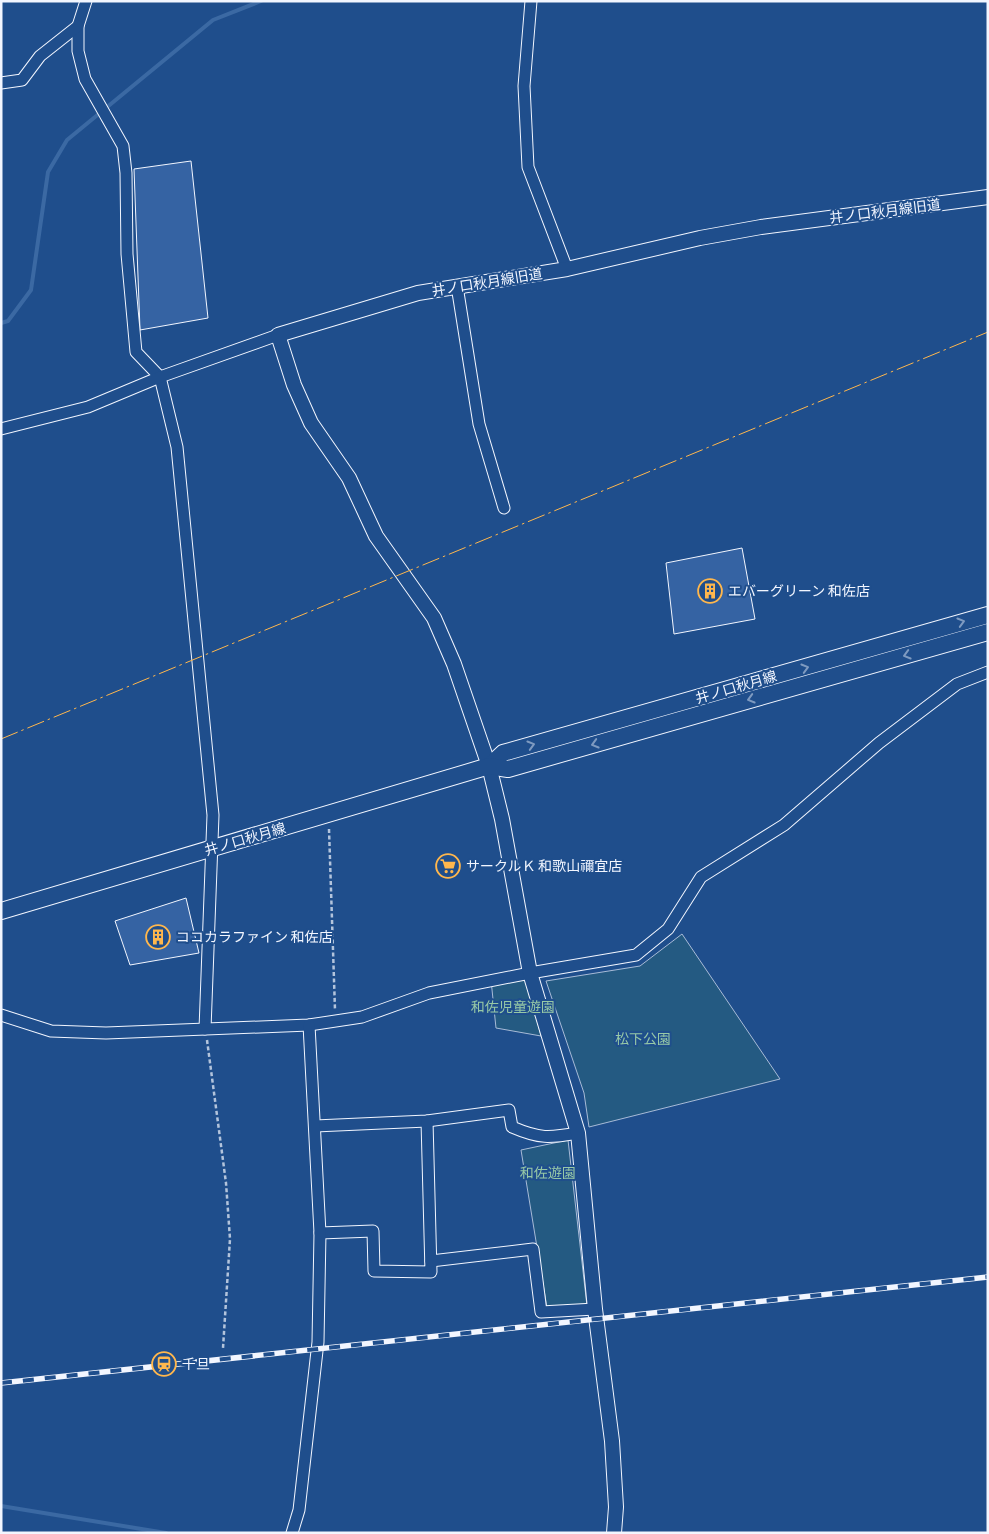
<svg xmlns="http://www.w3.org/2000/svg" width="989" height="1534" font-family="Commissioner,'Noto Sans JP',sans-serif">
<rect width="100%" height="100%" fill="#1f4e8c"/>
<g fill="#245a82" stroke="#a8bbd7">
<polygon points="682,934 780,1079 589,1127 584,1093 546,981 640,966"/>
<polygon points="491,980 527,980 541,1036 496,1028"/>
<polygon points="568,1140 587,1306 547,1308 521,1150"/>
</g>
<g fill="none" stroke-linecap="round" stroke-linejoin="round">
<g stroke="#3b69a3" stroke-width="4">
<polyline points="1,323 8,321 31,290 48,172 67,140 213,20 261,1"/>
<polyline points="1,1506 166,1533"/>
</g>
</g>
<g fill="#3563a3" stroke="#f2f6ff">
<polygon points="191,161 208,318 140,330 134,169"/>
<polygon points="742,548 755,619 674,634 666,563"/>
<polygon points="186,898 199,953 130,965 115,921"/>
</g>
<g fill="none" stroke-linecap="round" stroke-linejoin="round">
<g stroke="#f2f6ff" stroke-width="13">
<g id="minor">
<polyline points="86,1 78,26 78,51 85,79 123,146 126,173 127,254 136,352 160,377 177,447 213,815 205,1029"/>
<polyline points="531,1 524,86 528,167 567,269"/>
<polyline points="1,83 22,80 40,56 78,26"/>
<polyline points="457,286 479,424 504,508"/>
<polyline points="1,429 88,407 160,377 278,335"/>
<polyline points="1,1015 51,1031 106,1033 309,1025 362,1017 429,993 530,973 636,955 668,929 701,877 784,825 879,743 957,684 988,672"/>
<path d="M315 1126 427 1121 509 1110 512 1127C540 1139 549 1138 578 1133"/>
<polyline points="320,1233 373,1231 374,1271 431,1272 427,1121"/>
<polyline points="431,1261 533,1249 541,1312 595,1309"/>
<polyline points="292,1533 299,1510 318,1342 320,1233 309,1025"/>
</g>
</g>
<g stroke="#f2f6ff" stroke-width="16">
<polyline id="tertiary" points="614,1533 616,1507 612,1441 595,1309 578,1133 530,973 502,819 489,766 454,664 434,618 376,536 349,478 311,423 294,385 278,335 418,293 567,269 700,238 761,227 988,197"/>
</g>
<g stroke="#f2f6ff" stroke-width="18">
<g id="secondary">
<polyline points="489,766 503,753 988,615"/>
<polyline points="1,911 489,766 508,769 988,632"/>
</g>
</g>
<g stroke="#b3c4dc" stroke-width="2.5" stroke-dasharray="4 2.5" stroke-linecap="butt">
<polyline points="329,829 335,1010"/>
<polyline points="207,1040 226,1183 230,1239 223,1348"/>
</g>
<use href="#minor" stroke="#1f4e8c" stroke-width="11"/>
<use href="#tertiary" stroke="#1f4e8c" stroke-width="14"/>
<use href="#secondary" stroke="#1f4e8c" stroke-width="16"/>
<g stroke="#f2f6ff" stroke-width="5.5">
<polyline id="rail" points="1,1383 988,1277"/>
</g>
<use href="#rail" stroke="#1f4e8c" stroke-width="4" stroke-dasharray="11" stroke-linecap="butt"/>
<polyline stroke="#ffb74d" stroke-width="1" stroke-dasharray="18 4 2.5 4" stroke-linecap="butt" points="1,739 988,332"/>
</g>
<defs><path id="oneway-chevron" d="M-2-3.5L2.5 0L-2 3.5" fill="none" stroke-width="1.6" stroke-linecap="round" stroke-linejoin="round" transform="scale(1.25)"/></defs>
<g stroke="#7e9ac0">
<use href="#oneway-chevron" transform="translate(961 622) rotate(-16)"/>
<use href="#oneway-chevron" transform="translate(907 655) rotate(164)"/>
<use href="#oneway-chevron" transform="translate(805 668) rotate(-16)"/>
<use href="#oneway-chevron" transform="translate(751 699) rotate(164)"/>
<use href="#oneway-chevron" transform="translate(595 744) rotate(164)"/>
<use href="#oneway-chevron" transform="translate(531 745) rotate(-16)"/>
</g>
<defs>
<g id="building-ring" transform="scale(1.25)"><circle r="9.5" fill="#1f4e8c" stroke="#ffb74d" stroke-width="1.5"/><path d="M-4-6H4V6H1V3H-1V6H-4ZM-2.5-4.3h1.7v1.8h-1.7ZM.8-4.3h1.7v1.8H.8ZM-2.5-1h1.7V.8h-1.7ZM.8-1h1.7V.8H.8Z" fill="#ffb74d"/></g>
<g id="supermarket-ring" transform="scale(1.25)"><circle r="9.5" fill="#1f4e8c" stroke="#ffb74d" stroke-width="1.5"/><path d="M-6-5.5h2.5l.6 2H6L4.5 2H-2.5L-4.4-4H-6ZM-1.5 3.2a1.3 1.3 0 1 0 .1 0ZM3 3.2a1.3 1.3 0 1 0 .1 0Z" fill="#ffb74d"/></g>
<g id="station-ring" transform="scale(1.25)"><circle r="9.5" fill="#1f4e8c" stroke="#ffb74d" stroke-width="1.5"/><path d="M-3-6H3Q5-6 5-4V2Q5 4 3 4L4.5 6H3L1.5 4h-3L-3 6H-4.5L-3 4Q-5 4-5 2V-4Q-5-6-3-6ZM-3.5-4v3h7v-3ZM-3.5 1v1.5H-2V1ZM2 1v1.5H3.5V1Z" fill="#ffb74d"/></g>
</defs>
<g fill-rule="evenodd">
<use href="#building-ring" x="710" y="591"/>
<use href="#supermarket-ring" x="448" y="866"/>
<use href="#building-ring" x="158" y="937"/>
<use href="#station-ring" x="164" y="1364"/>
</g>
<g text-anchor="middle" stroke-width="4" stroke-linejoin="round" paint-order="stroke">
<g font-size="14" fill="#f2f6ff" stroke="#1f4e8c">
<text transform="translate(885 211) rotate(-7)" y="5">井ノ口秋月線旧道</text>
<text transform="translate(487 282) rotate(-9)" y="5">井ノ口秋月線旧道</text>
<text transform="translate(736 687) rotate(-16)" y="5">井ノ口秋月線</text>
<text transform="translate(245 839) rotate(-16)" y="5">井ノ口秋月線</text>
</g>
<g font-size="14" fill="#f2f6ff" stroke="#1f4e8c" text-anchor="start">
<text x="728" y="596">エバーグリーン 和佐店</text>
<text x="466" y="871">サークルＫ 和歌山禰宜店</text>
<text x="176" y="942">ココカラファイン 和佐店</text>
<text x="182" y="1369">千旦</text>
</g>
<g font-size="14" fill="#97c8a6" stroke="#1f4e8c">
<text x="513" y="1012">和佐児童遊園</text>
<text x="643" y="1044">松下公園</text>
<text x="548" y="1178">和佐遊園</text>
</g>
</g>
<rect width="989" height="1534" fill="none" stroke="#f2f6ff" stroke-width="5"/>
</svg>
